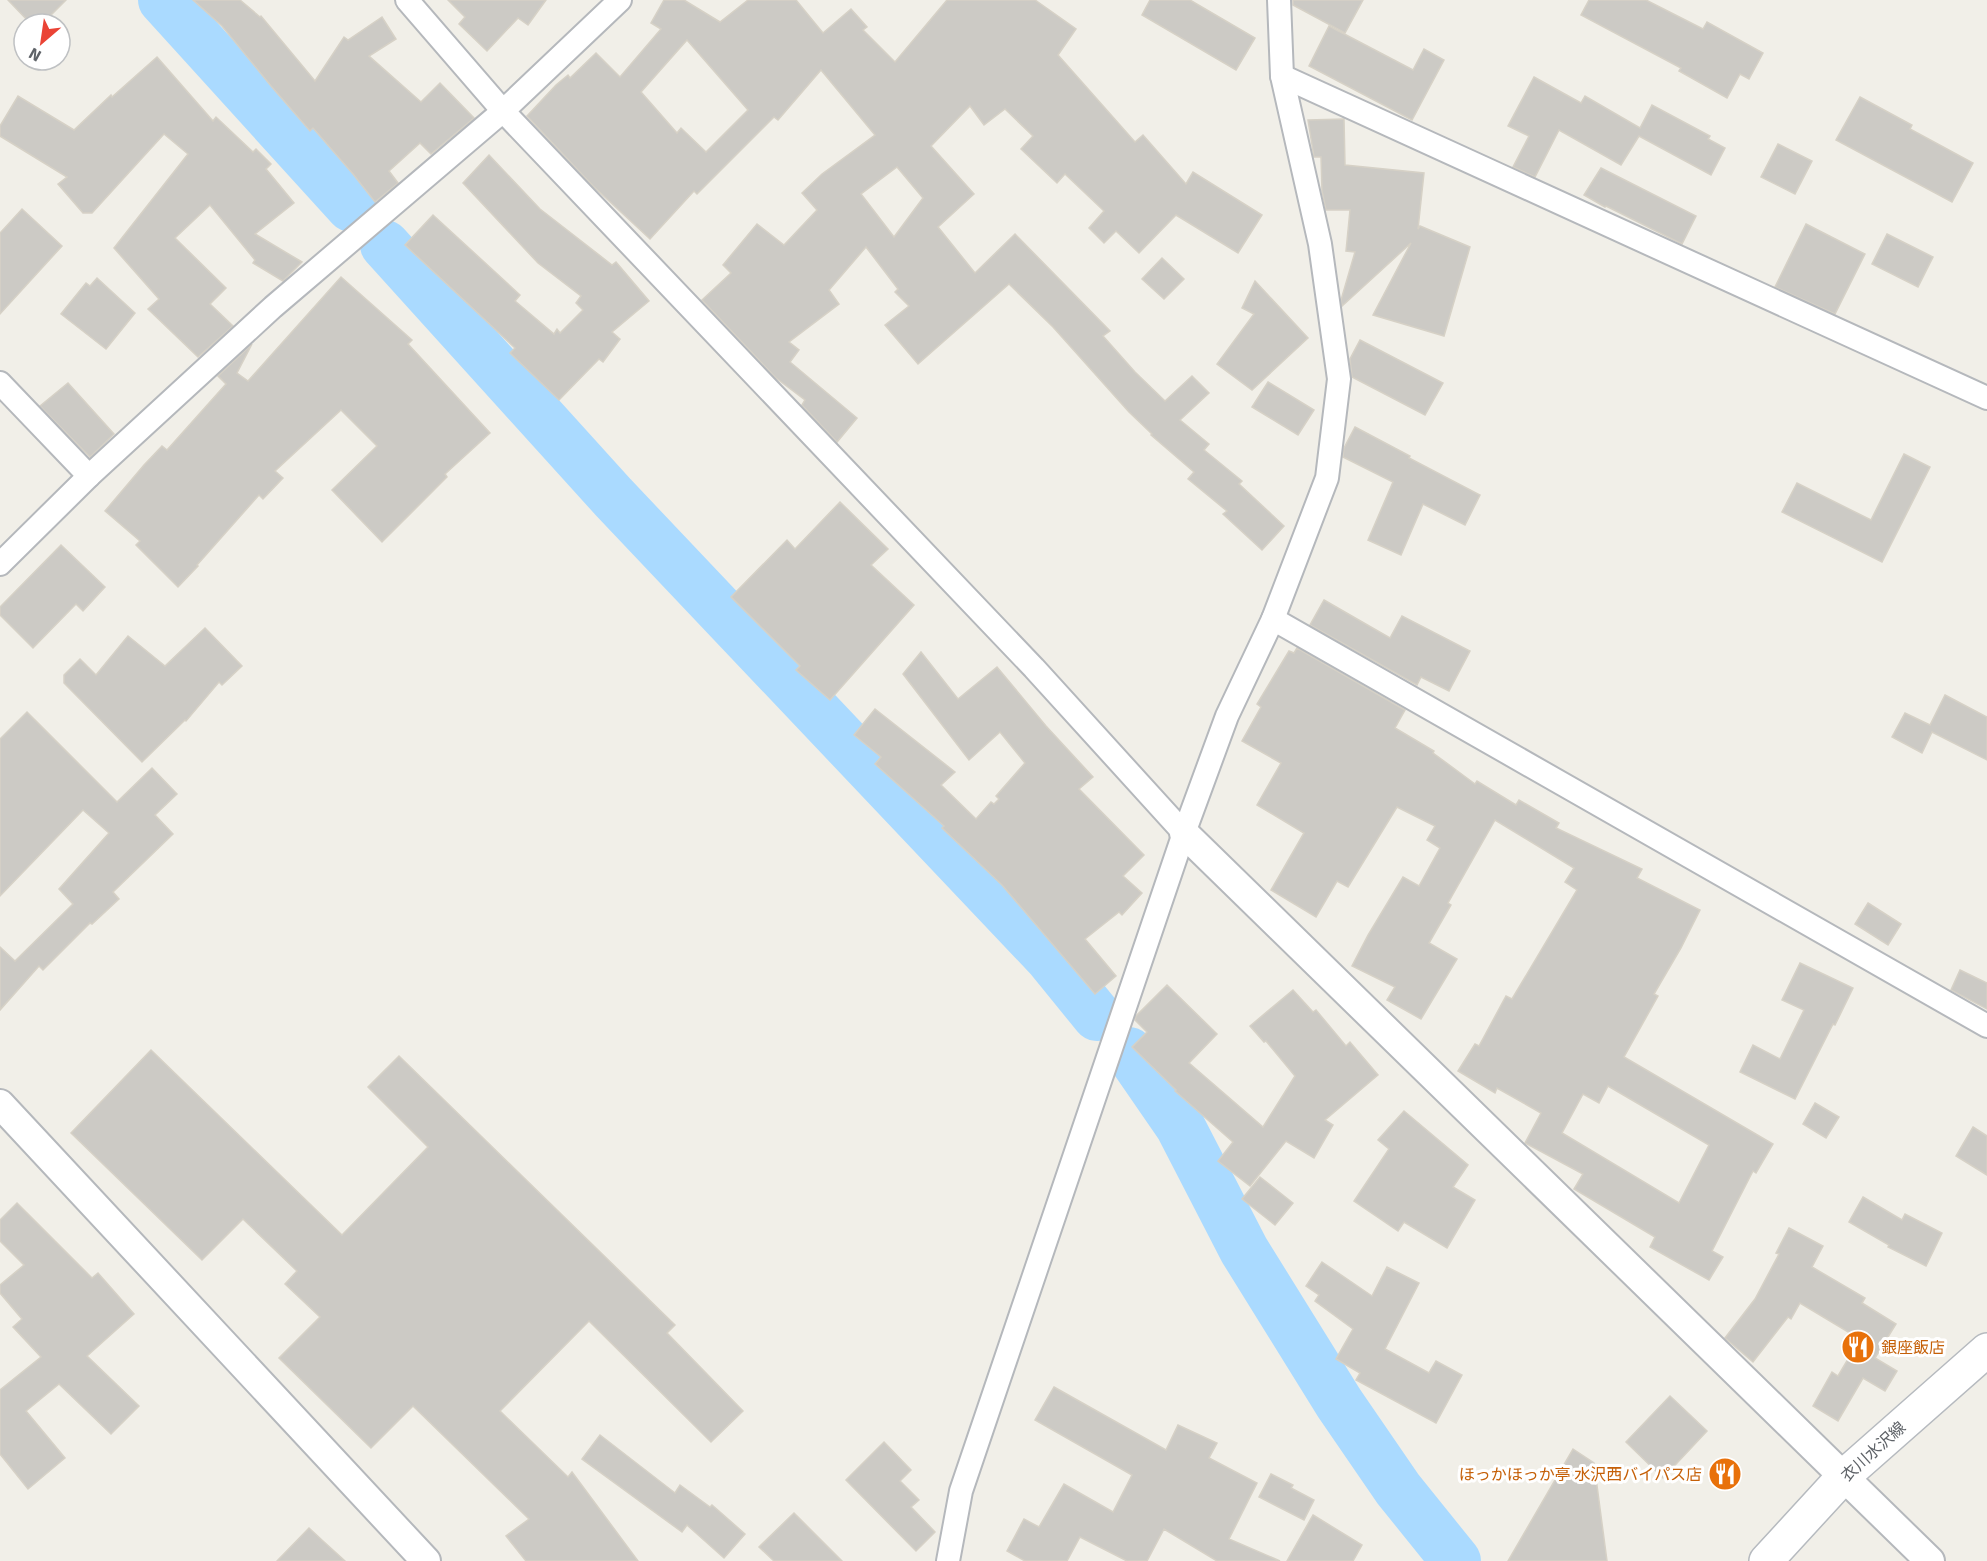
<svg xmlns="http://www.w3.org/2000/svg" width="1987" height="1561" font-family="Signika,'Noto Sans JP',sans-serif">
<rect width="100%" height="100%" fill="#f1efe8"/>
<g fill="none" stroke-linecap="round" stroke-linejoin="round">
<g stroke="#aadaff" stroke-width="50">
<polyline points="163,0 351,207"/>
<polyline points="385,245 613,497 1049,957 1097,1016"/>
<polyline points="1129,1052 1180,1126 1244,1250 1339,1403 1398,1489 1456,1561"/>
</g>
</g>
<g fill="#cccac5" stroke="#d6d1c6" stroke-width="1.5" fill-rule="evenodd">
<polygon points="8,0 66,0 42,24 31,24"/>
<polygon points="193,0 240,0 260,17 261,16 315,81 344,37 348,40 382,17 396,39 369,56 421,102 440,83 474,118 431,154 420,143 389,171 398,183 375,202 353,174 313,128 310,131 271,86 222,26"/>
<polygon points="448,0 546,0 528,25 518,18 487,51 459,24 465,17"/>
<path d="M664 0H684L720 22 748 0H796L823 33 851 9 867 27 863 30 895 62 947 0H1035L1076 29 1058 55 1135 142 1143 135 1186 184 1193 172 1262 215 1238 253 1176 215 1139 253 1116 231 1104 243 1089 228 1104 211 1065 174 1057 183 1021 149 1033 136 1005 109 984 125 970 106 931 146 974 194 938 227 975 273 1015 234 1110 331 1103 336 1135 372 1165 401 1192 376 1209 393 1180 420 1209 444 1204 450 1242 481 1239 484 1284 526 1262 550 1223 514 1227 511 1188 479 1194 472 1151 435 1152 434 1129 412 1053 327 1009 284 918 364 885 325 909 306 895 292 898 289 866 247 829 290 839 304 789 342 799 350 790 362 857 418 837 442 802 405 805 400 776 378 702 300 731 273 723 265 757 224 784 245 817 210 802 193 822 174 875 135 821 70 778 120 774 117 697 194 694 191 650 239 593 186 527 116 556 85 568 75 570 78 596 53 620 77 661 29 651 23ZM687 40 748 110 706 152 681 128 677 133 641 92ZM897 167 923 198 894 237 861 194Z"/>
<polygon points="1150,0 1190,0 1255,38 1236,70 1142,15"/>
<polygon points="1293,0 1363,0 1345,33 1293,5"/>
<polygon points="1589,0 1646,0 1703,29 1707,22 1763,53 1749,79 1740,74 1727,98 1679,71 1681,68 1581,15"/>
<polygon points="1329,26 1413,70 1424,49 1444,60 1412,120 1309,66"/>
<polygon points="157,57 213,121 216,117 253,152 256,149 271,164 266,169 294,203 255,234 302,262 283,281 253,263 255,260 210,205 175,238 226,288 210,304 233,326 198,357 148,309 159,299 114,248 188,154 164,134 92,213 83,213 58,184 67,177 0,136 0,126 18,96 74,130 111,95 112,97"/>
<polygon points="1534,77 1581,103 1585,96 1640,128 1652,105 1710,136 1708,139 1725,148 1711,175 1639,136 1621,165 1559,130 1535,177 1513,167 1529,136 1508,126"/>
<polygon points="1860,97 1912,125 1910,129 1973,163 1952,202 1836,140"/>
<polygon points="1344,119 1345,165 1424,173 1418,229 1420,226 1470,247 1444,336 1373,315 1411,243 1342,306 1341,300 1355,252 1346,251 1350,210 1326,210 1322,191 1321,157 1314,157 1308,120"/>
<polygon points="1778,144 1812,161 1795,194 1761,177"/>
<polygon points="489,155 540,209 612,265 616,262 649,301 612,332 620,339 603,362 599,359 559,400 510,353 515,348 405,245 433,215 520,295 515,301 554,334 557,329 560,333 583,310 576,303 581,296 538,263 463,183"/>
<polygon points="1601,168 1696,216 1682,244 1606,206 1605,207 1584,195"/>
<polygon points="22,209 62,246 0,314 0,233"/>
<polygon points="1806,224 1865,254 1835,314 1775,287"/>
<polygon points="1887,234 1933,257 1918,287 1872,264"/>
<polygon points="1162,258 1184,279 1164,299 1142,279"/>
<polygon points="341,277 412,340 408,344 490,433 445,474 447,477 382,542 332,490 377,446 341,410 275,471 283,478 263,499 259,495 197,565 198,566 178,587 136,545 140,541 105,511 144,465 162,446 167,450 226,384 218,376 252,344 237,373 248,381"/>
<polygon points="97,278 135,313 106,349 61,314 86,283 90,286"/>
<polygon points="1255,281 1308,338 1252,390 1217,364 1254,314 1242,308"/>
<polygon points="1360,340 1443,383 1425,415 1352,377 1350,359"/>
<polygon points="1268,382 1314,410 1298,435 1252,407"/>
<polygon points="68,383 114,434 90,457 40,406"/>
<polygon points="1355,427 1410,456 1409,458 1480,495 1465,525 1423,504 1401,555 1368,540 1393,482 1343,457 1344,448"/>
<polygon points="1904,454 1930,467 1882,562 1782,512 1797,483 1871,520"/>
<polygon points="840,502 888,549 871,565 914,605 830,700 796,670 800,666 731,597 787,540 795,549"/>
<polygon points="61,545 105,587 83,611 76,604 33,648 0,615 0,607"/>
<polygon points="1324,600 1390,638 1402,616 1470,651 1449,691 1421,677 1417,685 1310,625"/>
<polygon points="205,628 242,666 222,685 219,682 186,721 185,720 142,762 64,683 64,675 80,659 96,675 128,636 165,666"/>
<path d="M1297 648 1405 710 1395 728 1434 751 1433 753 1475 784 1477 781 1516 805 1519 800 1559 823 1556 828 1642 869 1637 878 1700 910 1681 948 1654 994 1658 996 1624 1057 1773 1144 1756 1173 1753 1171 1712 1251 1723 1257 1709 1280 1650 1247 1655 1237 1574 1189 1583 1174 1525 1143 1541 1113 1497 1088 1495 1093 1458 1071 1475 1044 1479 1046 1506 996 1512 999 1577 890 1565 882 1574 868 1495 820 1448 903 1451 905 1429 943 1457 959 1421 1019 1387 1000 1395 987 1352 966 1368 935 1403 877 1419 886 1440 848 1427 840 1435 826 1397 807 1348 887 1337 881 1316 917 1271 890 1304 833 1257 805 1281 763 1242 741 1261 707 1257 704 1289 651 1294 653ZM1608 1086 1709 1145 1679 1203 1562 1133 1583 1094 1599 1103Z"/>
<polygon points="921,652 958,699 997,667 1046,726 1093,777 1079,789 1144,855 1123,876 1142,893 1122,915 1119,912 1085,939 1116,976 1095,994 1002,885 942,828 944,826 875,764 881,757 854,735 875,709 955,772 941,785 976,819 991,802 994,804 999,799 996,796 1025,763 1000,732 969,760 903,674"/>
<polygon points="1945,695 1987,717 1987,760 1932,732 1922,753 1892,737 1905,713 1930,725"/>
<polygon points="27,712 117,802 152,768 177,794 155,815 173,834 113,892 119,899 92,924 90,923 43,970 39,966 0,1010 0,947 15,961 73,904 59,889 109,833 83,810 0,896 0,739"/>
<polygon points="1868,903 1901,924 1888,945 1855,924"/>
<polygon points="1800,963 1853,988 1835,1025 1833,1024 1795,1099 1740,1072 1753,1045 1780,1059 1804,1010 1782,1000"/>
<polygon points="1960,970 1987,983 1987,1009 1951,990"/>
<polygon points="1167,985 1217,1034 1189,1063 1263,1127 1295,1076 1266,1041 1264,1042 1250,1026 1293,990 1313,1012 1316,1010 1346,1046 1350,1042 1378,1075 1325,1120 1333,1125 1314,1158 1286,1141 1250,1186 1218,1161 1233,1142 1175,1091 1176,1090 1132,1047 1147,1032 1135,1020 1136,1016"/>
<polygon points="151,1050 342,1235 428,1147 368,1087 399,1056 675,1325 667,1333 743,1411 711,1442 589,1321 500,1411 568,1477 572,1472 638,1561 526,1561 506,1536 529,1519 413,1406 371,1448 279,1358 320,1317 285,1284 297,1271 243,1219 202,1260 71,1133"/>
<polygon points="1815,1103 1839,1117 1826,1138 1803,1124"/>
<polygon points="1404,1111 1468,1165 1453,1187 1475,1200 1447,1248 1404,1222 1398,1231 1354,1201 1389,1149 1378,1140"/>
<polygon points="1973,1127 1987,1136 1987,1175 1956,1156"/>
<polygon points="1260,1177 1293,1203 1275,1225 1242,1199"/>
<polygon points="1863,1197 1902,1220 1905,1214 1942,1233 1926,1266 1888,1247 1889,1245 1849,1222"/>
<polygon points="17,1203 92,1278 98,1273 134,1314 87,1356 139,1406 111,1434 59,1384 26,1411 65,1458 28,1489 0,1454 0,1390 41,1357 13,1327 22,1319 0,1293 0,1285 24,1265 0,1241 0,1220"/>
<polygon points="1789,1228 1823,1246 1812,1267 1865,1298 1862,1303 1896,1324 1875,1358 1897,1371 1885,1391 1863,1378 1838,1421 1813,1406 1832,1372 1838,1376 1860,1339 1800,1303 1791,1319 1788,1317 1753,1362 1725,1338 1755,1299 1779,1254 1776,1253"/>
<polygon points="1322,1262 1372,1296 1387,1267 1419,1283 1385,1349 1429,1373 1436,1361 1462,1375 1436,1423 1356,1380 1360,1373 1336,1359 1353,1329 1315,1301 1319,1295 1306,1286"/>
<polygon points="1054,1387 1166,1450 1178,1425 1217,1443 1209,1458 1257,1483 1229,1539 1280,1561 1217,1561 1164,1529 1147,1561 1127,1561 1080,1537 1067,1561 1025,1561 1007,1551 1024,1519 1039,1527 1064,1484 1113,1512 1132,1475 1035,1420"/>
<polygon points="1670,1396 1707,1431 1663,1478 1626,1442"/>
<polygon points="600,1435 675,1493 680,1485 710,1507 712,1505 745,1534 724,1558 687,1525 682,1532 582,1459"/>
<polygon points="884,1442 911,1470 900,1481 919,1500 911,1507 935,1532 916,1551 846,1480"/>
<polygon points="1573,1449 1594,1463 1607,1561 1508,1561"/>
<polygon points="1271,1474 1293,1485 1291,1488 1314,1500 1304,1520 1259,1497"/>
<polygon points="794,1513 842,1561 774,1561 759,1547"/>
<polygon points="1313,1515 1362,1545 1353,1561 1287,1561"/>
<polygon points="309,1528 323,1541 345,1561 277,1561"/>
</g>
<g fill="none" stroke-linecap="round" stroke-linejoin="round">
<g stroke="#b5b8bc" stroke-width="26">
<g id="minor">
<polyline points="407,0 503,111 1034,668 1184,833"/>
<polyline points="1282,76 1987,398"/>
<polyline points="0,383 89,476"/>
<polyline points="0,564 89,476 273,307 503,111 620,0"/>
<polyline points="1273,619 1987,1026"/>
<polyline points="948,1561 961,1491 1184,833 1227,716 1273,619 1327,478 1339,379 1320,244 1282,76 1279,0"/>
</g>
</g>
<g stroke="#b5b8bc" stroke-width="32">
<g id="tertiary">
<polyline points="1184,833 1930,1561"/>
<polyline points="0,1104 426,1561"/>
</g>
</g>
<g stroke="#b6babf" stroke-width="36">
<polyline id="secondary" points="1766,1561 1844,1476 1987,1350"/>
</g>
<use href="#minor" stroke="#fff" stroke-width="22"/>
<use href="#tertiary" stroke="#fff" stroke-width="28"/>
<use href="#secondary" stroke="#fff" stroke-width="33"/>
</g>
<defs>
<g id="restaurant-disc" transform="scale(1.725)"><circle r="9.5" fill="#e8710a" stroke="#fff"/><path d="M-5-6h1v4h1v-4h1v4h1v-4h1v5L-1.5 .5V6h-2V.5L-5-1ZM5-6V6H3V1.5H1.5Q1.5-4 5-6Z" fill="#fff"/></g>
</defs>
<g fill-rule="evenodd">
<use href="#restaurant-disc" x="1858" y="1347"/>
<use href="#restaurant-disc" x="1725" y="1474"/>
</g>
<g text-anchor="middle" stroke-width="6" stroke-linejoin="round" paint-order="stroke">
<g font-size="16" fill="#c56008" stroke="#fff" text-anchor="start">
<text x="1881" y="1353">銀座飯店</text>
<text x="1702" y="1480" text-anchor="end">ほっかほっか亭 水沢西バイパス店</text>
</g>
<g font-size="16" fill="#5f6368" stroke="#fff">
<text transform="translate(1873 1451) rotate(-42)" y="6">衣川水沢線</text>
</g>
</g>
<g transform="translate(42 42) rotate(209)"><circle r="28" fill="#ffffff" stroke="#bfc1c3" stroke-width="1.5"/>
<path d="M0-4.5L10 22L0 15L-10 22Z" fill="#ea4335"/>
<text y="-9" font-size="16" font-weight="bold" text-anchor="middle" fill="#5f6368">N</text>
</g>
</svg>
